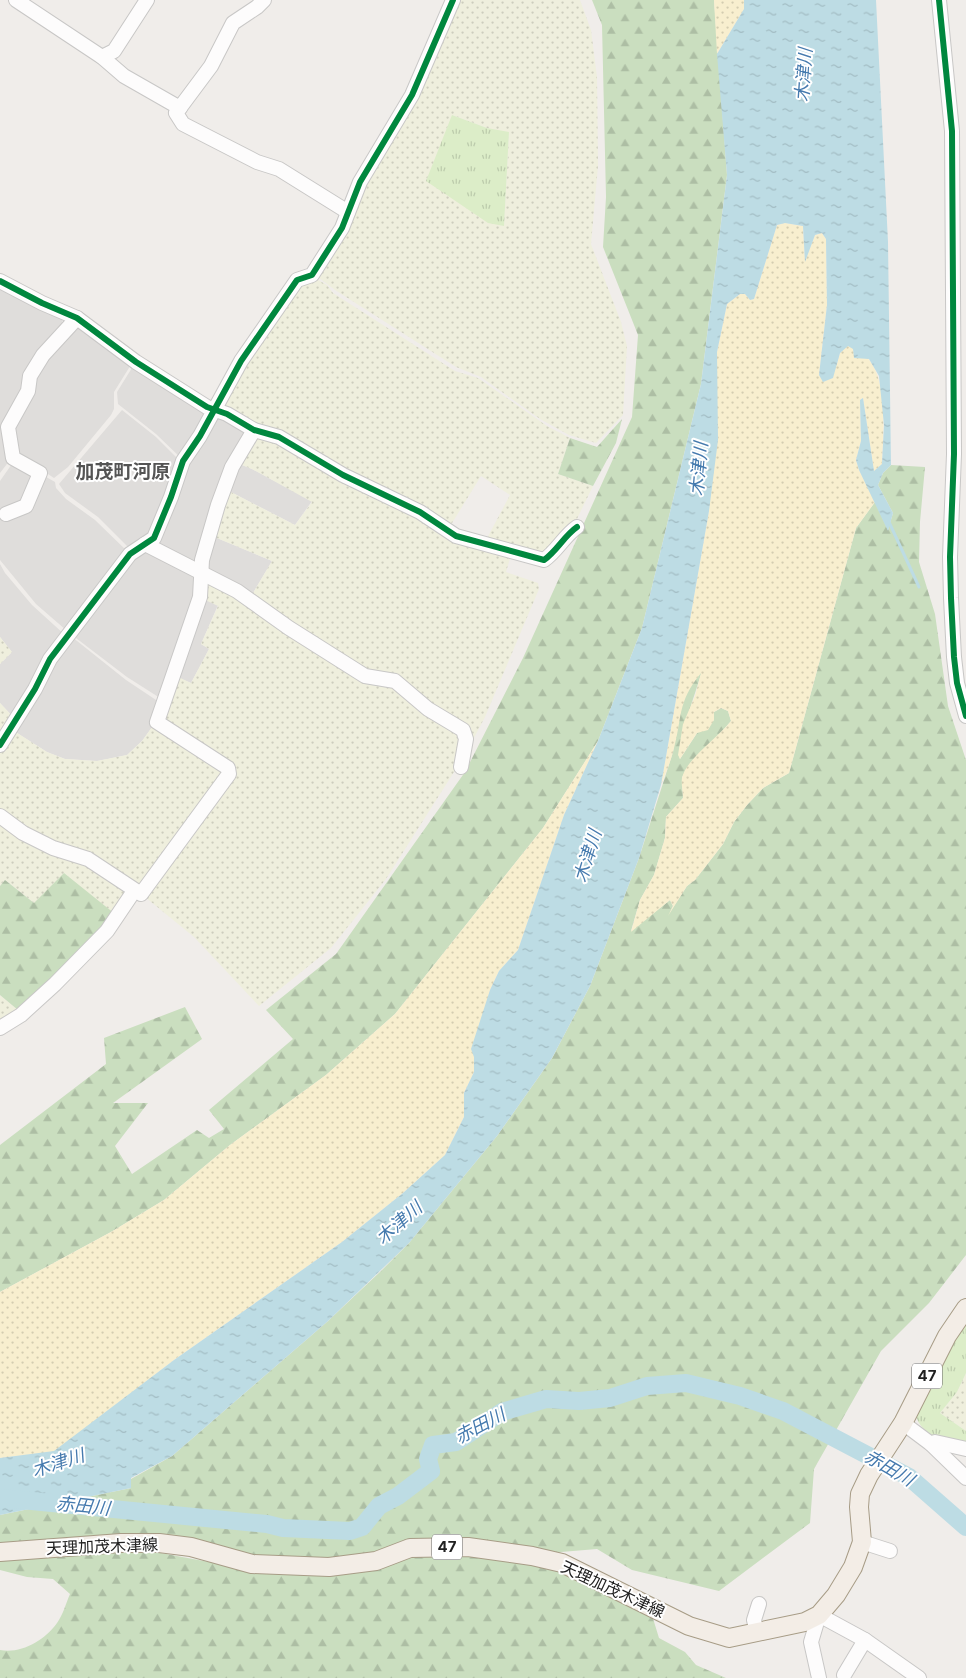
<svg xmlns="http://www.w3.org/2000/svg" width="966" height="1678" font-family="Inter,'Noto Sans JP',sans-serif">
<defs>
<pattern id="farmland-dots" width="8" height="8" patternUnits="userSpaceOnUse" patternTransform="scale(1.25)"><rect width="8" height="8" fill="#efefdd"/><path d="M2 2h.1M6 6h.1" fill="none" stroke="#cdcdbd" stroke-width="1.8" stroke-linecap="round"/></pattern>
<pattern id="grass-tufts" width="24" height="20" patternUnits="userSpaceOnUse" patternTransform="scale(1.25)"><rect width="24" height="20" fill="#dcedc8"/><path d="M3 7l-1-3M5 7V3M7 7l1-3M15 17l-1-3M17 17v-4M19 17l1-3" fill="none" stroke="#bccbac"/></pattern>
<pattern id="forest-firs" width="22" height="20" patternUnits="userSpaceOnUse" patternTransform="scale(1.25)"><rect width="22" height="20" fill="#cadebf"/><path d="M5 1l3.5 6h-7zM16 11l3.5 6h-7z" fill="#adbea4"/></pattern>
<pattern id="sand-dots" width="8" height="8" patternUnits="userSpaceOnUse" patternTransform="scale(1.25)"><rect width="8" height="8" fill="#f8efcf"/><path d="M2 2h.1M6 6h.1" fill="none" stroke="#d4cdb1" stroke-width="1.8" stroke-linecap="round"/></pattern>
<pattern id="water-ripples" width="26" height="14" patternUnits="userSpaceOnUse" patternTransform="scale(1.25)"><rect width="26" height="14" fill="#bddce4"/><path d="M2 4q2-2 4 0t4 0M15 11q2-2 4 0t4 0" fill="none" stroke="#a2bcc3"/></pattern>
</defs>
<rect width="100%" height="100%" fill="#f0edea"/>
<g fill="#dfdddb">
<polygon points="0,282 62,316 63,329 9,421 13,456 0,473"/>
<polygon points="76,324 132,363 114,392 114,409 111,415 68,467 54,478 18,454 13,431 36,369"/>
<polygon points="135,363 207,414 182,459 156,434 118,404 117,392"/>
<polygon points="122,410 156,437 179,460 148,536 130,549 98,517 65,493 59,484"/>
<polygon points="215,416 248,430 197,566 155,544 185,462"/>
<polygon points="14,461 18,461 55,482 56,488 66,499 95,520 129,553 66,630 36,604 0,560 0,481"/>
<polygon points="237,463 252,469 312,501 295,525 227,490"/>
<polygon points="212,536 272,561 250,598 206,571"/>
<polygon points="147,546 196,573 199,584 160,698 127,677 72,635 134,554"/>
<polygon points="0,564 5,573 32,605 65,635 15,719 0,703 0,664 12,652 0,637"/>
<polygon points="201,598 218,605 201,644 209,649 191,683 174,676"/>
<polygon points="72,637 126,680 159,702 155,717 150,720 155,723 142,741 127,755 97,761 65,759 47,752 14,731 54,661"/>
</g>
<g fill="url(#farmland-dots)" fill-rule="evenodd">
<path d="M456 0H580L591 30 597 77 598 166 591 244 621 322 627 346 623 415 596 443 569 435 540 419 481 377 456 367 335 290 315 275ZM452 115 487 128 509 133 504 225Z"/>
<polygon points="311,276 327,285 333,293 455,371 478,378 547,426 570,438 558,474 593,486 575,523 551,555 485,542 510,495 481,476 449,528 218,406 298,283"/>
<polygon points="264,434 375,495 511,555 506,572 538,583 539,589 485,717 467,751 467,730 375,676 250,598 272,561 212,536 227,490 295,525 312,502 252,469 237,463 254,436"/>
<polygon points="205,579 287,630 396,684 463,733 461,761 386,879 331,948 259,1006 194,937 145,897 233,774 161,721 174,675 191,683 209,649 201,644 218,606 201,598"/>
<polygon points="0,637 12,652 0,664"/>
<polygon points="0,703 15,719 0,738"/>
<polygon points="155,723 225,771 142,888 37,837 0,811 0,752 14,731 47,752 65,759 97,761 127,755 142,741"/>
<polygon points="0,821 87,862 128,891 115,914 34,903 5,880 0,886"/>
<polygon points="0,995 18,1010 0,1022"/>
<polygon points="966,1373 966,1431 940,1413 957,1392"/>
</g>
<g fill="url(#grass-tufts)">
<polygon points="452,115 487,128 509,132 504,226 488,223 426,181"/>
<path d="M966 1324V1373L957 1392 940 1413 966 1431V1446C948 1442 921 1436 916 1416L951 1347Z"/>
</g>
<g fill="url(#forest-firs)">
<polygon points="592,0 714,0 727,175 701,384 642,628 598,741 543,828 395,1014 326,1075 230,1145 164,1200 111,1232 0,1292 0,1145 106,1064 104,1038 185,1007 202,1039 113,1103 148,1103 115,1146 132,1174 197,1130 209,1138 224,1129 209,1110 293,1039 266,1010 336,954 465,772 523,658 632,417 638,335 603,247 606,197 602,25"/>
<polygon points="622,419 616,443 593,486 558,474 570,438 597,447"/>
<path d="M891 465 925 467 920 522 919 562 935 614 948 706 966 760V1255L929 1303 881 1351 814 1469 810 1523 719 1591 632 1570 597 1549 537 1554 376 1557 291 1563 183 1544 0 1548V1515L131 1488V1479L172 1456 328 1321 381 1271 409 1243 497 1136 552 1058 590 986 639 858 673 752 678 716 687 690 702 671C698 686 675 748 680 759L697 733 714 720V712L721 708 728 711 731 721 682 777 683 798 666 817 665 838 654 875 640 900 631 931 670 900 673 906 670 912 687 886 695 880 723 844 734 822 747 805 763 788 789 773 856 528 875 502 888 530 893 513 878 485 883 473Z"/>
<polygon points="64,873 115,914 104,929 18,1010 0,995 0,886 5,880 34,903"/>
<path d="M438 1548 554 1567 651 1612 659 1638 685 1652 696 1665 726 1678H0V1650C21 1654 44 1641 57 1623 63 1615 66 1603 70 1594L53 1579 27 1577 0 1570V1558L150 1551 252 1570Z"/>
</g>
<g fill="url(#sand-dots)">
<polygon points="714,0 744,0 744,9 717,54"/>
<path d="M785 223 803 226 805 261 815 235 822 233 826 239 827 305 819 375 837 364 840 353 848 345C855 350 865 354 870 361 888 385 883 435 882 464L874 472 863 398 860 400 861 441 856 460 859 470 875 502 856 528 789 773 763 788 747 805 734 822 723 844 695 880 687 886 668 916 673 906 670 900 631 932 640 900 654 875 665 838 666 817 683 798C683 792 681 784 682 778 686 759 718 738 731 721L728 711 721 708 714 712V720L708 730 697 733 680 759 678 755 683 724 695 696 701 673C676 704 683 717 673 752 670 763 665 775 661 785L709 511 717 352 727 304 740 294H745L750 300 754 299 777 225Z"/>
<polygon points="598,741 564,815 518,950 499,971 490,990 474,1056 474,1072 464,1093 464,1117 445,1155 403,1193 342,1242 174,1360 54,1452 0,1458 0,1292 111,1232 164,1200 230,1145 326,1075 395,1014 543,828"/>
</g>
<polygon fill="url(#water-ripples)" points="744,0 876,0 888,242 891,465 883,473 878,485 893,513 888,531 859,470 856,460 861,441 860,400 863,398 874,471 882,464 884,425 879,376 869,359 854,358 853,349 848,346 840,353 833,378 823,382 819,375 827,305 826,239 822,233 815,235 805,262 803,226 785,223 777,225 754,299 750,300 745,294 740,294 727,304 717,352 718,440 709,511 661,785 639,858 590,986 552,1058 497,1136 409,1243 328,1321 172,1456 131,1478 131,1488 0,1515 0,1458 54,1451 174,1360 342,1242 403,1193 445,1155 464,1117 464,1093 474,1072 474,1057 471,1049 490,990 499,971 518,950 564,815 598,741 642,628 701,384 727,175 717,54 744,9"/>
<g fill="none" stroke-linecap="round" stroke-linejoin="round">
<polyline stroke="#bddce4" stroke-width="3" points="889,522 919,587"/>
<polyline stroke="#bddce4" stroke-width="18" points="0,1498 267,1524 283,1528 350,1531 362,1527 379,1506 398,1496 431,1471 428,1459 433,1445 456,1442 502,1412 546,1399 579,1401 610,1398 647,1386 686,1383 740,1396 783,1411 909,1477 966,1527"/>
<g stroke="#c8c7c6" stroke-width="16">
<g id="minor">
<polyline points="16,0 102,57 124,76 180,108"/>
<polyline points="264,0 257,7 233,23 211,66 176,113 183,124 257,162 279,169 348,212"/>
<polyline points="939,0 952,131 954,454 950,557 951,598 954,657 957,683 966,716"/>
<polyline points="102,57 114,51 147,0"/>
<path d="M0 281 42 303 77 318 136 362 207 407 227 414 254 430 279 437 343 475 420 512 456 536 544 560C557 551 564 536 577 527"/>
<polyline points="6,514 26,506 40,473 13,458 8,427 28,391 30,376 43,355 77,318"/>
<polyline points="145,544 237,591 289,628 365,676 395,681 428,709 463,730 466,739 461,767"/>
<polyline points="0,745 35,689 50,659 130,554 154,538 171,497 183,461 200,436 241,361 297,280 312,275 342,228 360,182 412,95 453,0"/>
<polyline points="0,816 23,833 53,848 88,859 141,894 229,774 228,768 157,722 200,597 202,560 218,505 232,467 254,430"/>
<polyline points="0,1028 21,1015 55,984 107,931 134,891"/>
<polyline points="903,1423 931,1444 966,1478"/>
<polyline points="931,1444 935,1442 966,1449"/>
<polyline points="862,1542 890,1551"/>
<polyline points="757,1633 754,1620 759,1604"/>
<polyline points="844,1675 865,1640"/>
<polyline points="819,1678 811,1642 819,1615 865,1640 919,1678"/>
</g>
</g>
<g stroke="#a79c86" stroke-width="20">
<polyline id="major" points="0,1552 121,1543 159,1543 191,1547 252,1564 329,1567 376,1561 410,1548 468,1547 532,1556 562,1563 689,1626 729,1638 805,1622 819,1615 836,1595 853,1567 862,1542 859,1507 860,1494 869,1475 903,1423 947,1336 966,1308"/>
</g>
<use href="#minor" stroke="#fdfcfc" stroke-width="14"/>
<use href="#major" stroke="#f3ede6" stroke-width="18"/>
<g stroke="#fff" stroke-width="9">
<g id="cycleway">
<polyline points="939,0 952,131 954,454 950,557 951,598 954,657 957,683 966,716"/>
<path d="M0 281 42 303 77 318 136 362 207 407 227 414 254 430 279 437 343 475 420 512 456 536 544 560C557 551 564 536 577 527"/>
<polyline points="0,745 35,689 50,659 130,554 154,538 171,497 183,461 200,436 241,361 297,280 312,275 342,228 360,182 412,95 453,0"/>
</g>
</g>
<use href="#cycleway" stroke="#00873e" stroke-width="6"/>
</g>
<g text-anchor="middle" stroke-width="4" stroke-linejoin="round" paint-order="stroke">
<g fill="#fff" stroke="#646464" stroke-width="1">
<rect x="912" y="1363.5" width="30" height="25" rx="4"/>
<rect x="432" y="1534.5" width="30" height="25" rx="4"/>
</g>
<g font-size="15" font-weight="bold" fill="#212121">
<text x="927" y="1381">47</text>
<text x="447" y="1552">47</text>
</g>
<g font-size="16" fill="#212121" stroke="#fff">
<text transform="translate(102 1546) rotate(-2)" y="6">天理加茂木津線</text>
<text transform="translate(613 1589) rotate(25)" y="6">天理加茂木津線</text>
</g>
<g font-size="18" font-style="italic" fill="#457aae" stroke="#fff">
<text transform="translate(804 75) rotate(-86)" y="6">木津川</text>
<text transform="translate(699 469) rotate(-85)" y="6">木津川</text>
<text transform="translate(588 856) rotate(-73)" y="6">木津川</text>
<text transform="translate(399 1223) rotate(-41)" y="6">木津川</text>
<text transform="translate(480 1426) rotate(-28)" y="6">赤田川</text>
<text transform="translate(58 1463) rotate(-18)" y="6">木津川</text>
<text transform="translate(889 1468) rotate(30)" y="6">赤田川</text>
<text transform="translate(83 1506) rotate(6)" y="6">赤田川</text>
</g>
<g font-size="19" font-weight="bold" fill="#545454" stroke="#fff">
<text x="123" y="478">加茂町河原</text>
</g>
</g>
</svg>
